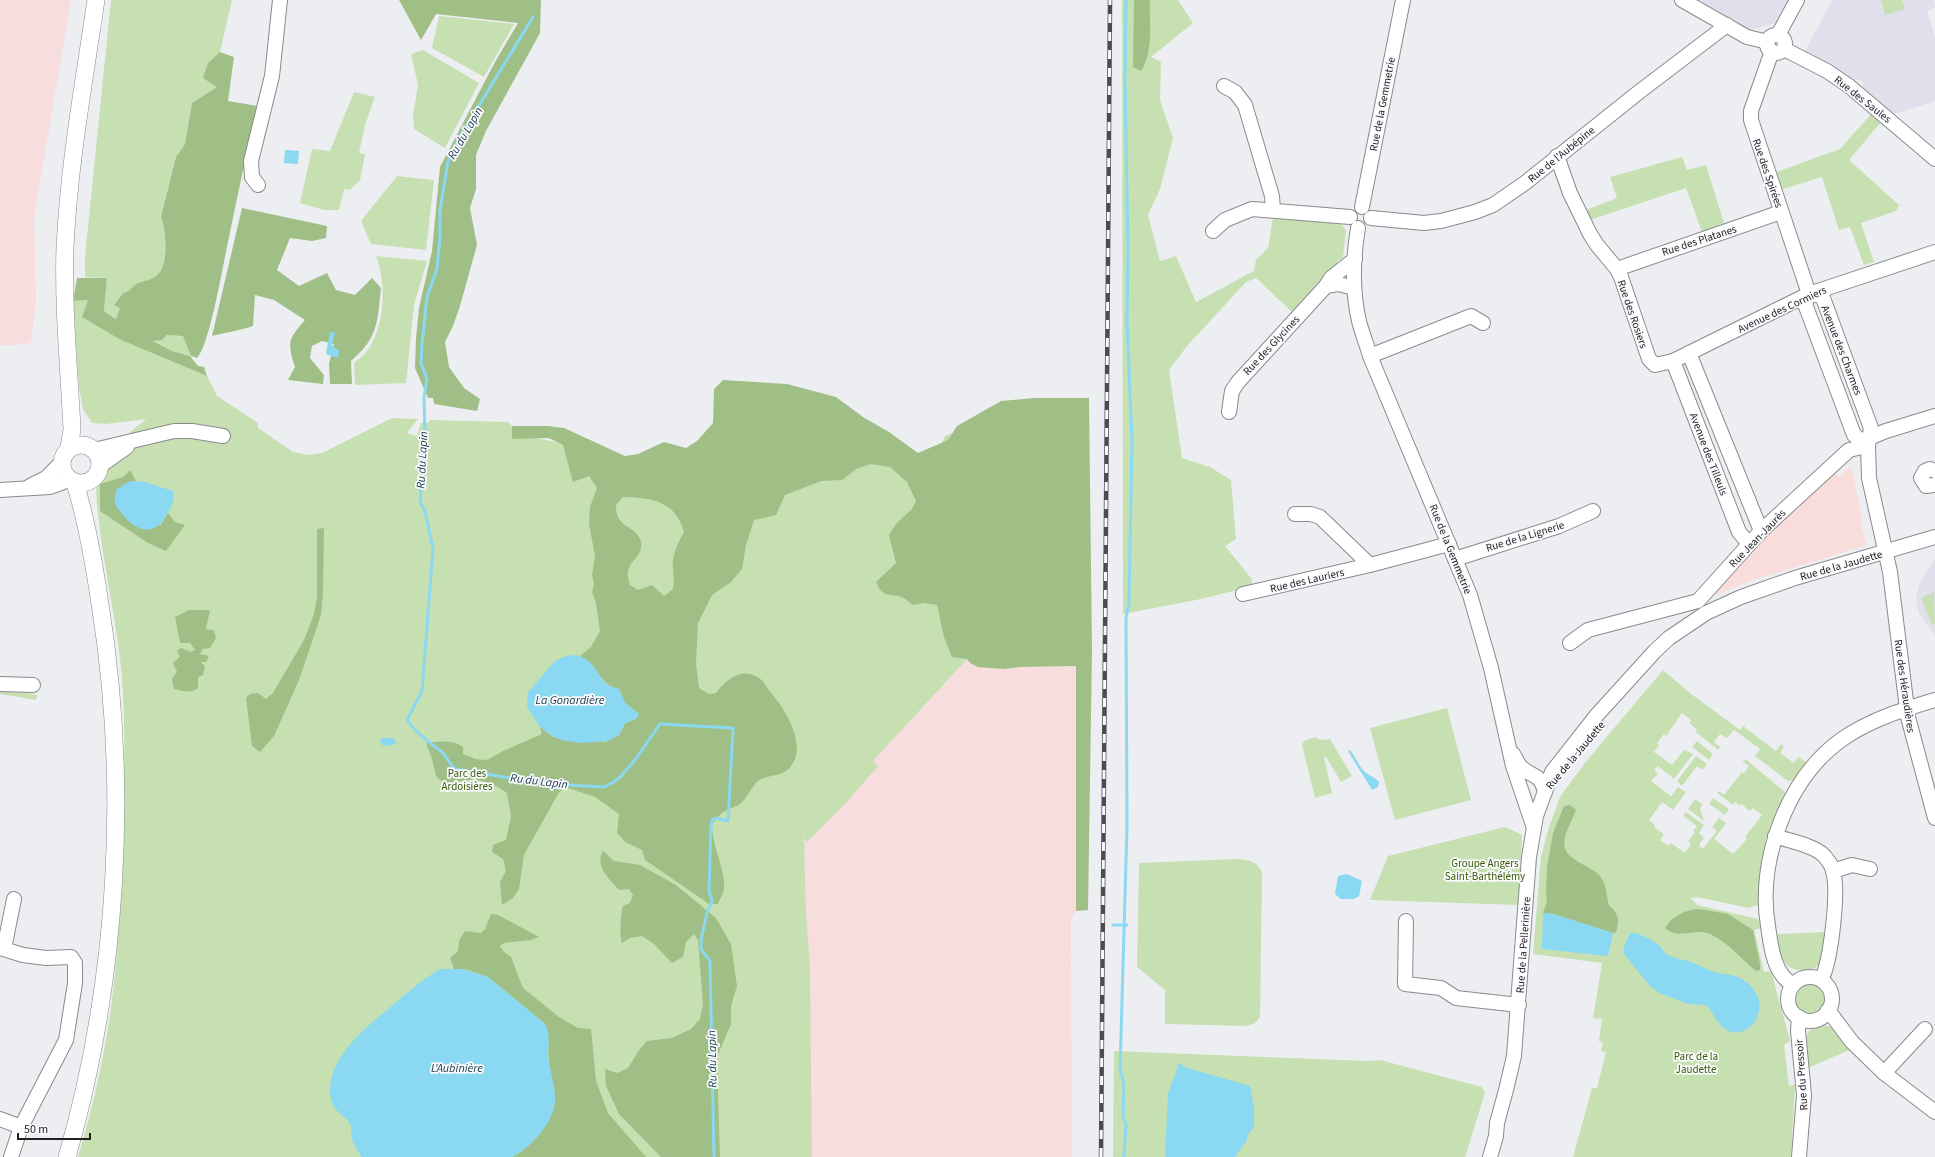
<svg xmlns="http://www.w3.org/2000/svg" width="1935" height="1157" font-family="'Source Sans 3',sans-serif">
<rect width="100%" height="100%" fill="#edeef2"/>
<polygon fill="#f8ddda" points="1851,466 1863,522 1860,523 1867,545 1750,581 1714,596 1715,593 1769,533 1833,473 1839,477"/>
<g fill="#f8ddde">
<polygon points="0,0 71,0 34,218 36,300 31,343 0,346"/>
<polygon points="967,659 1004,669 1020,667 1076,666 1076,911 1071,919 1072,1157 812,1157 810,963 806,913 804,835"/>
</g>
<g fill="#dfe0ec">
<polygon points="1696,0 1789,0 1776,23 1750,30"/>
<polygon points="1832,0 1934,0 1935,8 1927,11 1935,37 1935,101 1894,114 1863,88 1863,83 1859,79 1854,81 1832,65 1805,51"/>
<polygon points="1935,559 1935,636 1919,614 1916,598 1920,582"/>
</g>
<g fill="#c6e0b2">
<path d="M111 0H232L220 52 208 63 217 87 192 103 185 144 176 157 161 217C166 229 169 264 158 274 153 280 145 280 138 283 132 286 130 292 123 293L114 304 120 308 117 319 104 311 107 278 85 277V257Z"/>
<polygon points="1122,0 1178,0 1193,23 1151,57 1161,62 1160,100 1173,138 1160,189 1148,215 1160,261 1176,256 1196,302 1254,271 1256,260 1268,248 1273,218 1340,223 1346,230 1343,258 1338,260 1336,266 1292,312 1256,278 1246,282 1187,346 1169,370 1182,458 1210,467 1231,480 1236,539 1225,546 1251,578 1253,586 1201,599 1123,614"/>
<polygon points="1881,0 1902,0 1905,9 1885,15"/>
<polygon points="439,16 514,24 484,77 432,48"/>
<polygon points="423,50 479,83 445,148 414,129 413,115 418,85 411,54"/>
<polygon points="354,92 375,97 365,125 359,153 365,154 360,180 350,190 344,189 339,210 324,210 300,203 312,149 330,151"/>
<polygon points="1872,113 1882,121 1849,160 1899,205 1896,211 1861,223 1874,262 1864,265 1850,227 1839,230 1822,177 1780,190 1774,173 1840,149"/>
<polygon points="1682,157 1687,170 1706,165 1724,223 1702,232 1686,188 1590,220 1586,210 1617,198 1610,177"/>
<polygon points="397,176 434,180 426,250 371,244 361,221"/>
<path d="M376 256 427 261 414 305 406 383 355 385 354 363C358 359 364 355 368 350 385 324 387 285 376 256Z"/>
<path d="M89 299 121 340 207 376 217 396 258 423V428L293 452 309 455 322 453 392 418 418 419 407 433 417 436 421 423H428L430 420 508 422 512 426V434L573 445 607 467 931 455 941 444 945 436 977 424 1004 669 978 667 967 659 873 761 878 766 845 804 807 842 804 837 806 913 810 963 812 1157H78C97 1094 111 1027 116 961 120 921 121 880 122 839 124 785 126 731 122 678 118 628 106 579 100 530 98 513 95 494 97 476 100 452 129 434 146 419L106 424 92 423 83 409 79 388 73 301Z"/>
<polygon points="167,335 184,336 191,356 172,351 152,340 162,340"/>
<polygon points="1934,592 1935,624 1932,625 1921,598"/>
<polygon points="1663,670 1690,693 1740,730 1748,721 1744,727 1776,751 1781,744 1784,747 1780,753 1794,763 1798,757 1807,763 1794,780 1788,781 1755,756 1760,749 1734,730 1727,738 1720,734 1714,742 1720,747 1718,750 1696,732 1697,730 1689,723 1691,720 1682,713 1666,736 1664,734 1657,743 1659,745 1654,752 1672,765 1684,750 1693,754 1674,779 1658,766 1654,770 1658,774 1651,781 1671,796 1678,787 1686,792 1673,810 1662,802 1649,820 1655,825 1654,827 1664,834 1660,840 1669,846 1671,843 1685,853 1691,844 1688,841 1695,832 1693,831 1697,826 1683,816 1686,812 1704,825 1699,833 1704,838 1699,845 1703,849 1717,831 1712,827 1719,818 1726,823 1714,839 1733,854 1747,839 1745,837 1762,815 1753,808 1750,811 1741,804 1740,806 1735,802 1733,805 1717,793 1719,791 1724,795 1742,772 1744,773 1749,766 1742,761 1747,760 1750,763 1785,792 1766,839 1760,871 1758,905 1749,908 1697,897 1691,898 1697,905 1758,919 1761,928 1754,930 1764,972 1771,971 1790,1041 1784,1045 1789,1086 1795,1084 1791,1157 1573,1157 1592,1088 1597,1088 1606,1052 1601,1051 1603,1043 1599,1041 1602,1019 1593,1018 1602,963 1533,954 1541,857 1548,830 1560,797 1585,763"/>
<polygon points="0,687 37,695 36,700 0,694"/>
<polygon points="1447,708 1471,800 1395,820 1370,728"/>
<polygon points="1315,737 1320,740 1330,739 1352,776 1341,782 1326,757 1324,757 1332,793 1315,798 1302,745 1304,741"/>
<polygon points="1697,741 1713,754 1709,760 1692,747"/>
<polygon points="1696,756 1707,764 1703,770 1697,766 1682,786 1677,781"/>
<polygon points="1713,798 1729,809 1725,815 1709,804"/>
<polygon points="1695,799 1702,804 1700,809 1704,821 1688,809"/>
<polygon points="1505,827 1522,835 1518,905 1370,900 1388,856"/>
<path d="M1237 859C1249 860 1258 861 1262 873L1260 1017 1255 1023 1248 1026 1165 1024V990L1137 967 1139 863Z"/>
<path d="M1827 932C1825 941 1825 954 1821 962 1819 966 1812 970 1808 970 1782 973 1779 953 1776 934Z"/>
<circle cx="1810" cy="999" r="17"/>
<path d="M1824 1025 1831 1027 1849 1050 1808 1068C1806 1050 1798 1027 1824 1025Z"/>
<polygon points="1114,1051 1368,1061 1380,1060 1482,1087 1485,1093 1465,1157 1113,1157"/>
</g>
<g fill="#a0bf87" fill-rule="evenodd">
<polygon points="399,0 541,0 540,33 486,131 476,155 476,189 470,208 477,245 460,306 453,326 445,342 449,367 464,388 480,399 477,411 434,404 433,398 428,398 415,368 416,338 419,308 432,251 440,167 495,62 518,23 436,14 421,40"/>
<path d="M1134 0H1150C1149 23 1154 52 1141 71L1133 67Z"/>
<path d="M220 52 234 57 228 101 257 106C247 150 238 194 229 237 224 259 210 345 197 358L191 356 183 336 167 335 162 340 153 341 172 351 190 356 198 366 204 367 207 376 121 340 82 317 88 300 73 301 77 278H107L104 311 116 319 120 308 114 305 123 293C130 292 132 286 138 283 145 280 153 280 158 274 169 264 166 229 161 217L176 157 185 144 192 103 217 87 203 78 208 63Z"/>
<path d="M242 208 327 226 326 238 312 241 290 238 277 270 299 286 327 273 336 290 355 295 372 278 381 288C377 322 379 337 351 361L352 384H330L329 364 334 344 322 341 312 346 310 358 324 375 323 384 288 380 295 367C287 343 288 339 305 320L274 300 255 295 253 326C239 331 226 332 212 336Z"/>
<path d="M723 380 787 384 836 397 863 417 889 432 918 453 948 440 957 426 1001 401 1034 398H1089L1092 650 1088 910 1076 911V666L1020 667 1004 669 978 667 970 663 967 659 952 657 944 637 937 605 924 603 913 605C910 603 906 599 902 597 888 593 883 598 876 582L896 563 889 535 896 524 912 509 916 501 907 482 890 467 871 464 856 469 842 480 821 481 785 495 776 515 754 520 746 545 742 569 731 582 712 595 698 623 696 663 699 688 709 694 716 693C725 680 742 666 759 678 764 681 768 690 772 694 785 709 804 741 794 761 786 779 769 773 758 781 751 787 748 797 741 803 736 807 728 809 722 813 718 816 715 821 712 825 712 847 726 870 724 889 723 894 720 899 718 904H709L645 860 642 850 625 842 617 833 619 814 595 797 565 787 558 794 524 855 519 889 513 898 502 905 500 882 506 871 503 859 492 852 493 845 506 840 511 816 507 793C495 784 477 777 462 781 456 782 452 785 446 784 443 783 439 779 436 776L432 759 426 743C439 742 452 739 463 747V754L476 759 487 760 503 751 542 734 540 727 552 736 562 740 605 742 619 735 625 723 636 719 639 714 625 703 619 689C599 686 599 664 580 656L591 647 600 631 596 603 592 592 594 584 592 575 595 556 589 524 590 507 597 488 589 476 573 482 563 445 549 438 512 439V426H548L564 428 625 456 638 454 664 442 686 448 697 441 713 423 714 389ZM623 497C653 498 675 501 684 532 679 541 675 549 673 559 672 569 675 579 673 589L664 596 652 585 638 590 630 585C629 581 627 576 628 572 629 561 644 555 641 542 637 524 615 530 616 505Z"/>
<polygon points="130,470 136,481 128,482 160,526 168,513 175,522 185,525 166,551 148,543 100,511 100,484 123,477"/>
<polygon points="324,528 323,593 321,615 299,680 274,736 260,752 252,746 246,698 250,694 258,693 266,699 273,693 304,640 314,614 317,597 317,529"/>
<path d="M189 610H210L206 629 214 630 216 638 210 648 203 649 200 654 209 656 206 662H201L205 667 203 675 198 677V688C190 694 183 691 174 689L172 679 177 672 173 663 180 657 177 651 181 648 191 652 195 650 190 643H180L175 617Z"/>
<path d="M1570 805 1576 810C1572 821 1562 836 1565 848 1567 860 1593 867 1600 876 1607 884 1606 896 1609 905 1610 907 1614 909 1615 912 1620 919 1618 925 1616 932L1613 933 1553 914 1543 913 1547 901 1546 893 1547 867 1553 833 1564 806Z"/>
<path d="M603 851 614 861 640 865 676 885 716 918 731 944 737 986 731 1006V1024L717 1057 720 1157H661L619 1114 606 1086 605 1069 617 1073 628 1068 639 1050 647 1041 672 1038 691 1029 700 1019 703 1004 698 940 694 934 686 942 683 957 672 963 654 944 642 936 630 938 622 943C619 937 621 912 623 906L630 903 633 895 629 889 619 890C610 879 594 867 603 851Z"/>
<path d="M1699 909 1728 914 1753 930 1760 964V970L1756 971C1741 959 1728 942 1710 934 1694 927 1679 941 1665 928 1672 916 1685 910 1699 909Z"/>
<path d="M491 914 498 915 539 937 531 940 504 943 500 946 504 952 511 957 523 988 559 1017 578 1028 591 1029 596 1081 608 1113 646 1157H512C530 1148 552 1123 555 1102 556 1089 550 1076 549 1063 548 1050 550 1035 544 1023L488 977 468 970 454 969 450 958 458 951 459 941 465 931 481 933 485 929Z"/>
</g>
<g fill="#8ad8f1">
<polygon points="285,150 299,151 298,164 284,163"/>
<polygon points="330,332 335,333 332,345 339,351 338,358 328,355 326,353"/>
<path d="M136 481 145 482 173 491C175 499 172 505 168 512 157 536 139 534 123 515 120 511 116 507 115 502 114 499 116 494 116 490L128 482Z"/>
<path d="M573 655C592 657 596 672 607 685L619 689 625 703 639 714 636 719 625 723 619 735 608 741 581 743 562 740 552 736 540 727 527 707 528 692 554 662 563 657Z"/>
<polygon points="382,738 393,738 396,741 396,744 384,746 381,744 380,741"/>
<path d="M1350 750C1355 756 1358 764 1363 770 1368 776 1374 776 1379 782L1378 787 1372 790 1348 751Z"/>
<polygon points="1347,874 1362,881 1359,896 1354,899 1341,899 1335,894 1338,876"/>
<polygon points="1543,913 1553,914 1613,933 1608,956 1542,949"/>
<path d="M1630 933C1639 932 1653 940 1660 946 1663 949 1664 953 1668 955 1675 959 1684 959 1691 962 1699 965 1706 969 1714 972 1725 975 1735 974 1745 981 1777 1004 1749 1043 1727 1030 1717 1025 1714 1013 1706 1005L1688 1004 1659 993 1649 985 1624 954V947Z"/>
<path d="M440 969H462L488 977 544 1023C551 1032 548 1046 548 1057 550 1071 555 1085 555 1099 555 1121 531 1148 512 1157H362C358 1151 352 1144 351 1135 351 1132 352 1129 351 1126 348 1117 335 1113 332 1103 320 1063 367 1026 393 1005 408 992 423 979 440 969Z"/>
<polygon points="1179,1063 1187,1068 1250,1086 1254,1107 1254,1127 1247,1136 1247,1140 1235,1157 1165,1157 1168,1094"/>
</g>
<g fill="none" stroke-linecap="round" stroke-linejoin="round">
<g stroke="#8ad8f1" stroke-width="3">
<path d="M533 17 458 140 448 161 440 210V237L437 269 427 297 422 344 421 363 427 379 424 397 425 433 420 502 425 511 433 549 422 691 407 720C417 734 429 742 442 752 445 755 450 764 455 769L547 784 604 787 614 782 620 777 635 760 660 724 733 728 728 821 716 818 712 820 711 825 709 891 712 901 707 913 701 940V949L710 961 714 1157"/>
<polyline points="1113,925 1127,925"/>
<polyline points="1124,1157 1126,1124 1123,1117 1124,1084 1120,1070 1127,827 1126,618 1129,602 1132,441 1127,322 1128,251 1125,79 1126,0"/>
</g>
<g stroke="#8a8a8e" stroke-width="16">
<g id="minor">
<polyline points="1682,0 1747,37 1768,42"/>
<polyline points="1778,35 1797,0"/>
<circle cx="1776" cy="44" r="9"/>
<polyline points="1784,49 1827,71 1849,86 1935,159"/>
<polyline points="1772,51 1751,111 1751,120 1809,294"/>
<polyline points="1224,86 1235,92 1245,105 1272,196 1273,210"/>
<polyline points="1557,156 1570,193 1590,234 1597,245 1617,269 1621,277 1649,359 1655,365 1673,361 1809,294 1935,252"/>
<polyline points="258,185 252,177 251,161 272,76 280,0"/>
<polyline points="1362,207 1403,0"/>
<polyline points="1371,218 1424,223 1441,221 1475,212 1493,205 1525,183 1639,92 1727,25"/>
<path d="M1358 228C1353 258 1352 291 1359 321 1362 333 1367 345 1370 356L1470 595 1491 668 1513 766 1534 828"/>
<polyline points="1213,231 1225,220 1252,209 1350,217"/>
<polyline points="1617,269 1781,212"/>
<polyline points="1326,286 1338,284 1354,288"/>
<polyline points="1809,294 1822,296 1823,298 1871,428 1868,446 1869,478 1890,572 1908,717 1935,818"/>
<polyline points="1809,294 1805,304 1854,435 1864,442"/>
<polyline points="1689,353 1761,531"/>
<polyline points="1370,356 1471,316 1483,323"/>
<polyline points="1673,361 1739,532 1749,544"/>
<polyline points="1229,412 1232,391 1238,382 1326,286 1331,278 1355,259"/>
<polyline points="94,450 174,431 192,431 223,436"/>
<polyline points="100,466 127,447"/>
<polyline points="1935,471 1930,469 1925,471 1921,478 1926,486 1935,485"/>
<polyline points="30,486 46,478 61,463"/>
<polyline points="0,490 50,487 69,480"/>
<polyline points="1295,514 1311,514 1320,517 1370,565"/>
<polyline points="1455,559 1559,526 1593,511"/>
<polyline points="1243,594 1370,565 1449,544"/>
<polyline points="1570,643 1588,630 1698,601 1761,531 1849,450 1858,448 1869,438 1886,431 1935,416"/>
<polyline points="0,684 33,685"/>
<path d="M1513 754C1516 758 1518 765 1522 768 1534 778 1540 773 1545 792"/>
<path d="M1775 836C1789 841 1809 844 1821 853 1826 857 1832 865 1833 871 1839 891 1831 962 1821 980"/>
<polyline points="1833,871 1852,865 1870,869"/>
<polyline points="1406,921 1405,984 1441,988 1456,998 1519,1005"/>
<polyline points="0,948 23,955 46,958 71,957 75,963 75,983 66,1040 21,1127 11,1157"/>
<polyline points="4,949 14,899"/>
<circle cx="1810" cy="999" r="22"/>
<path d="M1793 985C1773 973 1771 946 1768 926 1757 861 1787 779 1841 740 1869 720 1902 710 1935 700"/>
<polyline points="1828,1010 1852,1042 1884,1073 1935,1112"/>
<polyline points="1799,1017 1798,1031 1804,1095 1799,1157"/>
<polyline points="1884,1073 1925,1029"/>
<polyline points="0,1119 21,1127"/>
<polyline points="1490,1157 1496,1136 1497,1123 1506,1090 1514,1056 1529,857 1536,816 1552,772 1596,716 1655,651 1669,638 1706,613 1741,597 1795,578 1935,537"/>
</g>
</g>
<g stroke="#8a8a8e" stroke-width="18">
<g id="major">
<circle cx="81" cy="464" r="19"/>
<path d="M69 448 72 429C69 368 63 308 65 247 69 164 84 82 96 0"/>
<path d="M67 1157C118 981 129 785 100 604 94 563 87 522 75 483"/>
</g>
</g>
<use href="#minor" stroke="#fff" stroke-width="14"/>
<use href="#major" stroke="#fff" stroke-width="17"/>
<g stroke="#4c4c4e" stroke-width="4.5">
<polyline id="rail" points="1101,1157 1110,0"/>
</g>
<use href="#rail" stroke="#fbfbff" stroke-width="3" stroke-dasharray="9" stroke-linecap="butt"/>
</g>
<g text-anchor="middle" stroke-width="3.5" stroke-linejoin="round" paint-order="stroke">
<g font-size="11" fill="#212122" stroke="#fbfbff">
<text transform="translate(1863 99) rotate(38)" y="4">Rue des Saules</text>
<text transform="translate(1382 104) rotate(-79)" y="4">Rue de la Gemmetrie</text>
<text transform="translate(1561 154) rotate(-39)" y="4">Rue de l’Aubépine</text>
<text transform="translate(1768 173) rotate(71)" y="4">Rue des Spirées</text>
<text transform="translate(1699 240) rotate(-18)" y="4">Rue des Platanes</text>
<text transform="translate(1782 309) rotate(-25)" y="4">Avenue des Cormiers</text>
<text transform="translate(1633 314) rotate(71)" y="4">Rue des Rosiers</text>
<text transform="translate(1271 345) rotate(-47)" y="4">Rue des Glycines</text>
<text transform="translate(1842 350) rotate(69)" y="4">Avenue des Charmes</text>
<text transform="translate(1709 454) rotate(69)" y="4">Avenue des Tilleuls</text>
<text transform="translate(1525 536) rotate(-17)" y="4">Rue de la Lignerie</text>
<text transform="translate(1757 538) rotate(-46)" y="4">Rue Jean-Jaurès</text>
<text transform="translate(1451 549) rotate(68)" y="4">Rue de la Gemmetrie</text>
<text transform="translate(1841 565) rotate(-16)" y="4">Rue de la Jaudette</text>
<text transform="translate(1307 580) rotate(-13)" y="4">Rue des Lauriers</text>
<text transform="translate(1905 686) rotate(82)" y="4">Rue des Héraudières</text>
<text transform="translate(1575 755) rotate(-50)" y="4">Rue de la Jaudette</text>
<text transform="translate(1523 945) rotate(-86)" y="4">Rue de la Pellerinière</text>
<text transform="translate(1801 1075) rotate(-94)" y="4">Rue du Pressoir</text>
</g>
<g font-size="11" fill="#355902" stroke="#fbfbff">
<text x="467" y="777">Parc des<tspan x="467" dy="13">Ardoisières</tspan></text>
<text x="1485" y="867">Groupe Angers<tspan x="1485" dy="13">Saint-Barthélémy</tspan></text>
<text x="1696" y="1060">Parc de la<tspan x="1696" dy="13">Jaudette</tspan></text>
</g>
<g font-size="12" font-style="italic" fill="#143944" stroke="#fbfbff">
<text transform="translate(465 133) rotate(-60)" y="4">Ru du Lapin</text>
<text transform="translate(422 460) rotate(-87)" y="4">Ru du Lapin</text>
<text x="570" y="704">La Gonardière</text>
<text transform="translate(539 781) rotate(7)" y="4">Ru du Lapin</text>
<text transform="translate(712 1059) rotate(-91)" y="4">Ru du Lapin</text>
<text x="457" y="1072">L'Aubinière</text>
</g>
</g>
<path d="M18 1133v6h72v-6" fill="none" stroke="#212122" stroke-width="2"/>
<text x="24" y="1133" font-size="12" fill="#212122" stroke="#fbfbff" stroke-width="3" paint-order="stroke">50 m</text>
</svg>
